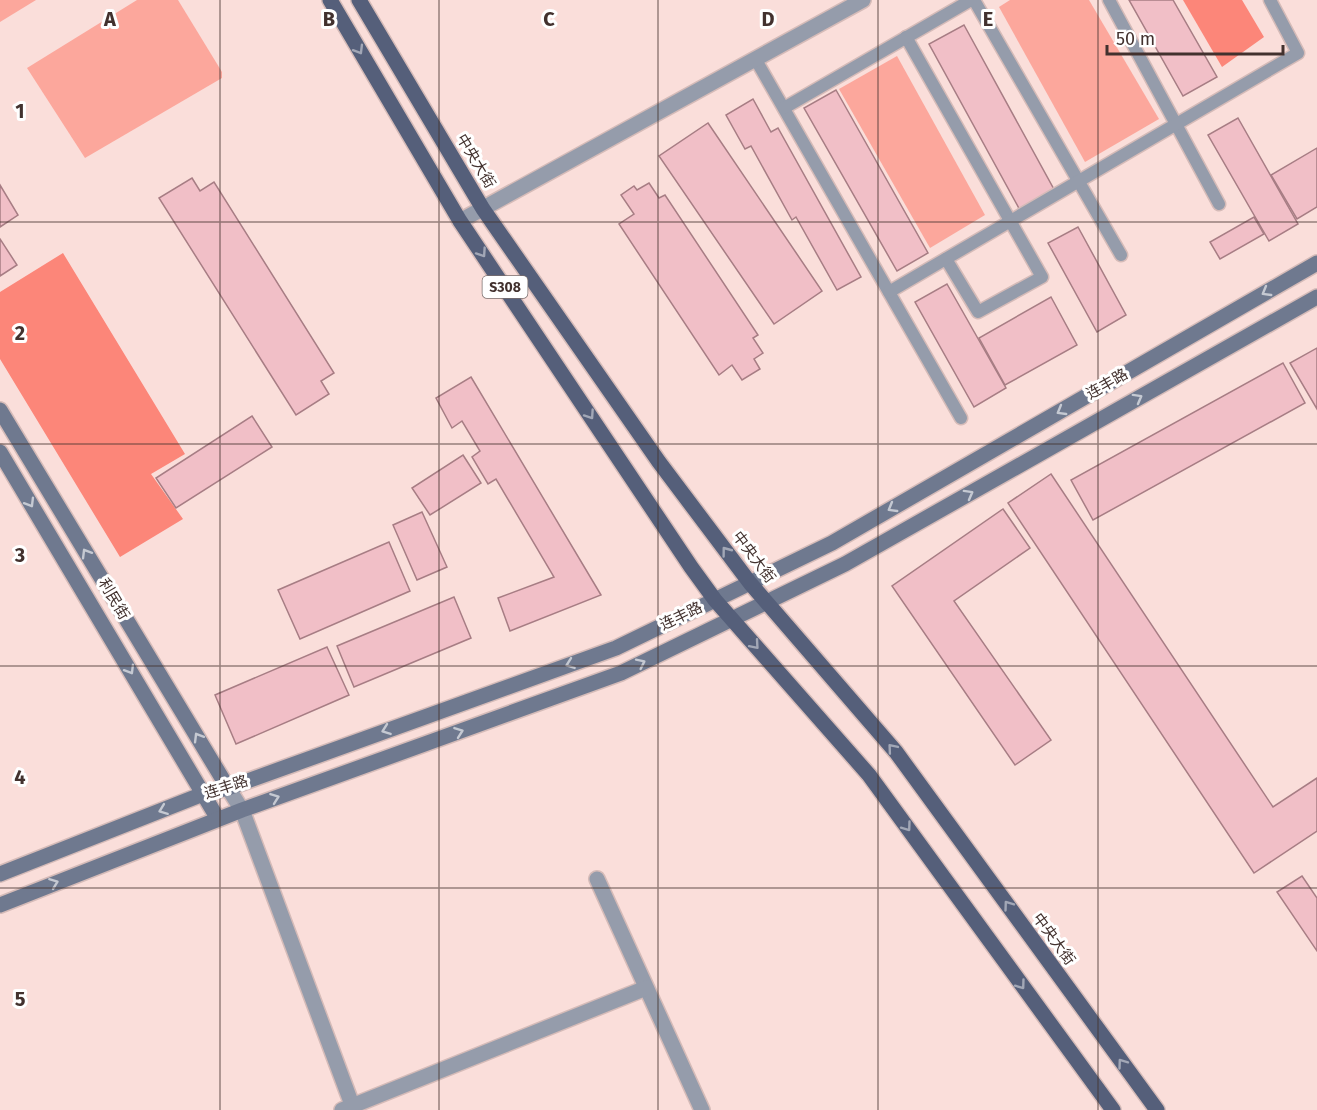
<svg xmlns="http://www.w3.org/2000/svg" width="1317" height="1110" font-family="'Fira Sans','Noto Sans SC',sans-serif">
<rect width="100%" height="100%" fill="#fadeda"/>
<g fill="#fca79c">
<polygon points="0,0 36,0 0,22"/>
<polygon points="137,0 178,0 222,72 222,78 85,158 27,68"/>
<polygon points="1010,0 1089,0 1159,119 1085,162 999,7"/>
<polygon points="897,56 985,215 930,248 839,89"/>
</g>
<g fill="#fc8679">
<polygon points="1183,0 1242,0 1264,37 1222,67"/>
<polygon points="63,253 185,454 151,474 183,519 120,557 0,359 0,292"/>
</g>
<g fill="#f1bfc7" stroke="#a77d84" stroke-width="1.5">
<polygon points="1129,0 1173,0 1217,77 1183,96"/>
<polygon points="964,25 1056,193 1021,212 929,44"/>
<polygon points="836,90 928,253 897,271 804,108"/>
<polygon points="753,99 771,132 778,128 861,277 837,290 796,217 792,220 751,146 745,149 726,115"/>
<polygon points="1238,118 1298,224 1269,241 1208,135"/>
<polygon points="708,123 822,291 774,324 659,156"/>
<polygon points="1317,148 1317,207 1297,219 1271,175"/>
<polygon points="192,178 200,191 214,182 334,373 321,381 329,394 296,415 159,198"/>
<polygon points="649,183 659,198 665,195 758,335 753,338 763,353 754,359 760,369 742,380 732,365 719,375 619,224 634,214 621,195 634,186 637,190"/>
<polygon points="0,185 18,215 0,227"/>
<polygon points="1254,217 1264,234 1220,259 1210,242"/>
<polygon points="1078,227 1126,315 1097,332 1048,243"/>
<polygon points="0,239 17,265 0,276"/>
<polygon points="947,284 1006,388 974,407 915,302"/>
<polygon points="1051,297 1077,345 1005,385 979,338"/>
<polygon points="1317,348 1317,409 1290,363"/>
<polygon points="1283,363 1305,403 1093,520 1071,480"/>
<polygon points="471,377 601,595 510,631 498,598 554,577 496,479 488,484 472,457 480,451 462,421 452,428 436,398"/>
<polygon points="252,416 272,447 176,508 156,478"/>
<polygon points="463,455 481,483 430,515 412,488"/>
<polygon points="1051,474 1273,807 1317,778 1317,831 1254,873 1008,503"/>
<polygon points="1003,509 1030,548 954,601 1051,740 1015,765 892,586"/>
<polygon points="422,512 447,567 417,580 393,525"/>
<polygon points="389,542 410,591 300,639 278,590"/>
<polygon points="454,597 471,638 354,687 337,646"/>
<polygon points="327,647 349,695 236,744 215,695"/>
<polygon points="1302,876 1317,898 1317,951 1277,892"/>
</g>
<g fill="none" stroke-linecap="round" stroke-linejoin="round">
<g stroke="#d5bbb8" stroke-width="15">
<g id="lane">
<polyline points="974,0 1121,255"/>
<polyline points="1109,0 1219,204"/>
<polyline points="906,37 1042,277 978,312 946,259"/>
<polyline points="756,60 961,418"/>
<polyline points="784,108 971,0"/>
<polyline points="889,292 1298,53 1270,0"/>
</g>
</g>
<g stroke="#d5bbb8" stroke-width="18">
<g id="street">
<polyline points="460,221 863,0"/>
<polyline points="228,788 242,810 354,1110"/>
<polyline points="597,879 702,1110"/>
<polyline points="342,1110 646,988"/>
</g>
</g>
<g stroke="#d5bbb8" stroke-width="18">
<g id="secondary">
<polyline points="0,410 228,788"/>
<polyline points="0,452 218,819"/>
<polyline points="0,874 203,794 228,788 616,648 832,543 1317,263"/>
<polyline points="0,905 242,810 621,673 845,564 1317,297"/>
</g>
</g>
<g stroke="#d5bbb8" stroke-width="18">
<g id="primary">
<polyline points="330,0 460,221 691,567 715,600 869,775 1113,1110"/>
<polyline points="359,0 483,209 659,462 750,583 896,752 1157,1110"/>
</g>
</g>
<use href="#lane" stroke="#959cab" stroke-width="12"/>
<use href="#street" stroke="#959cab" stroke-width="15"/>
<use href="#secondary" stroke="#6f798f" stroke-width="15"/>
<use href="#primary" stroke="#555f7a" stroke-width="15"/>
</g>
<defs><path id="oneway-chevron" d="M-2-3.5L2.5 0L-2 3.5" fill="none" stroke-width="1.6" stroke-linecap="round" stroke-linejoin="round" transform="scale(1.5)"/></defs>
<g stroke="#a2a7b6">
<use href="#oneway-chevron" transform="translate(359 50) rotate(59)"/>
<use href="#oneway-chevron" transform="translate(482 253) rotate(56)"/>
<use href="#oneway-chevron" transform="translate(590 415) rotate(56)"/>
<use href="#oneway-chevron" transform="translate(726 551) rotate(-127)"/>
<use href="#oneway-chevron" transform="translate(755 645) rotate(49)"/>
<use href="#oneway-chevron" transform="translate(892 748) rotate(-130)"/>
<use href="#oneway-chevron" transform="translate(907 827) rotate(54)"/>
<use href="#oneway-chevron" transform="translate(1008 905) rotate(-126)"/>
<use href="#oneway-chevron" transform="translate(1021 985) rotate(54)"/>
<use href="#oneway-chevron" transform="translate(1122 1063) rotate(-126)"/>
</g>
<g stroke="#c5c9d2">
<use href="#oneway-chevron" transform="translate(1266 292) rotate(150)"/>
<use href="#oneway-chevron" transform="translate(1138 398) rotate(-29)"/>
<use href="#oneway-chevron" transform="translate(1061 411) rotate(150)"/>
<use href="#oneway-chevron" transform="translate(969 494) rotate(-29)"/>
<use href="#oneway-chevron" transform="translate(30 503) rotate(59)"/>
<use href="#oneway-chevron" transform="translate(892 508) rotate(150)"/>
<use href="#oneway-chevron" transform="translate(86 553) rotate(-121)"/>
<use href="#oneway-chevron" transform="translate(641 663) rotate(-26)"/>
<use href="#oneway-chevron" transform="translate(570 664) rotate(160)"/>
<use href="#oneway-chevron" transform="translate(130 670) rotate(59)"/>
<use href="#oneway-chevron" transform="translate(386 730) rotate(160)"/>
<use href="#oneway-chevron" transform="translate(459 732) rotate(-20)"/>
<use href="#oneway-chevron" transform="translate(198 737) rotate(-121)"/>
<use href="#oneway-chevron" transform="translate(275 798) rotate(-20)"/>
<use href="#oneway-chevron" transform="translate(163 810) rotate(159)"/>
<use href="#oneway-chevron" transform="translate(54 883) rotate(-21)"/>
</g>
<path fill="none" stroke="#42312e" stroke-width="1.5" stroke-opacity="0.55" d="M220 0V1110M439 0V1110M658 0V1110M878 0V1110M1098 0V1110M0 222H1317M0 444H1317M0 666H1317M0 888H1317"/>
<g text-anchor="middle" stroke-width="6" stroke-linejoin="round" paint-order="stroke">
<rect fill="#fff" stroke="#7b6f6d" stroke-width="1.5" x="482.5" y="276" width="45" height="22" rx="4.5"/>
<g font-size="14" font-weight="bold" fill="#42312e">
<text x="505" y="292">S308</text>
</g>
<g font-size="15" fill="#42312e" stroke="#fff">
<text transform="translate(476 161) rotate(59)" y="5">中央大街</text>
<text transform="translate(1107 384) rotate(-30)" y="5">连丰路</text>
<text transform="translate(754 557) rotate(53)" y="5">中央大街</text>
<text transform="translate(114 599) rotate(59)" y="5">利民街</text>
<text transform="translate(681 616) rotate(-26)" y="5">连丰路</text>
<text transform="translate(226 787) rotate(-18)" y="5">连丰路</text>
<text transform="translate(1054 939) rotate(54)" y="5">中央大街</text>
</g>
</g>
<g font-size="20" text-anchor="middle" font-weight="bold" fill="#42312e" stroke="#fff" stroke-width="6" stroke-linejoin="round" paint-order="stroke">
<text x="110" y="26">A</text>
<text x="329" y="26">B</text>
<text x="549" y="26">C</text>
<text x="768" y="26">D</text>
<text x="988" y="26">E</text>
<text x="20" y="118">1</text>
<text x="20" y="340">2</text>
<text x="20" y="562">3</text>
<text x="20" y="784">4</text>
<text x="20" y="1006">5</text>
</g>
<path d="M1107 45v9h176v-9" fill="none" stroke="#42312e" stroke-width="3"/>
<text x="1116" y="45" font-size="18" fill="#42312e" stroke="#ffffff" stroke-width="4.5" paint-order="stroke">50 m</text>
</svg>
